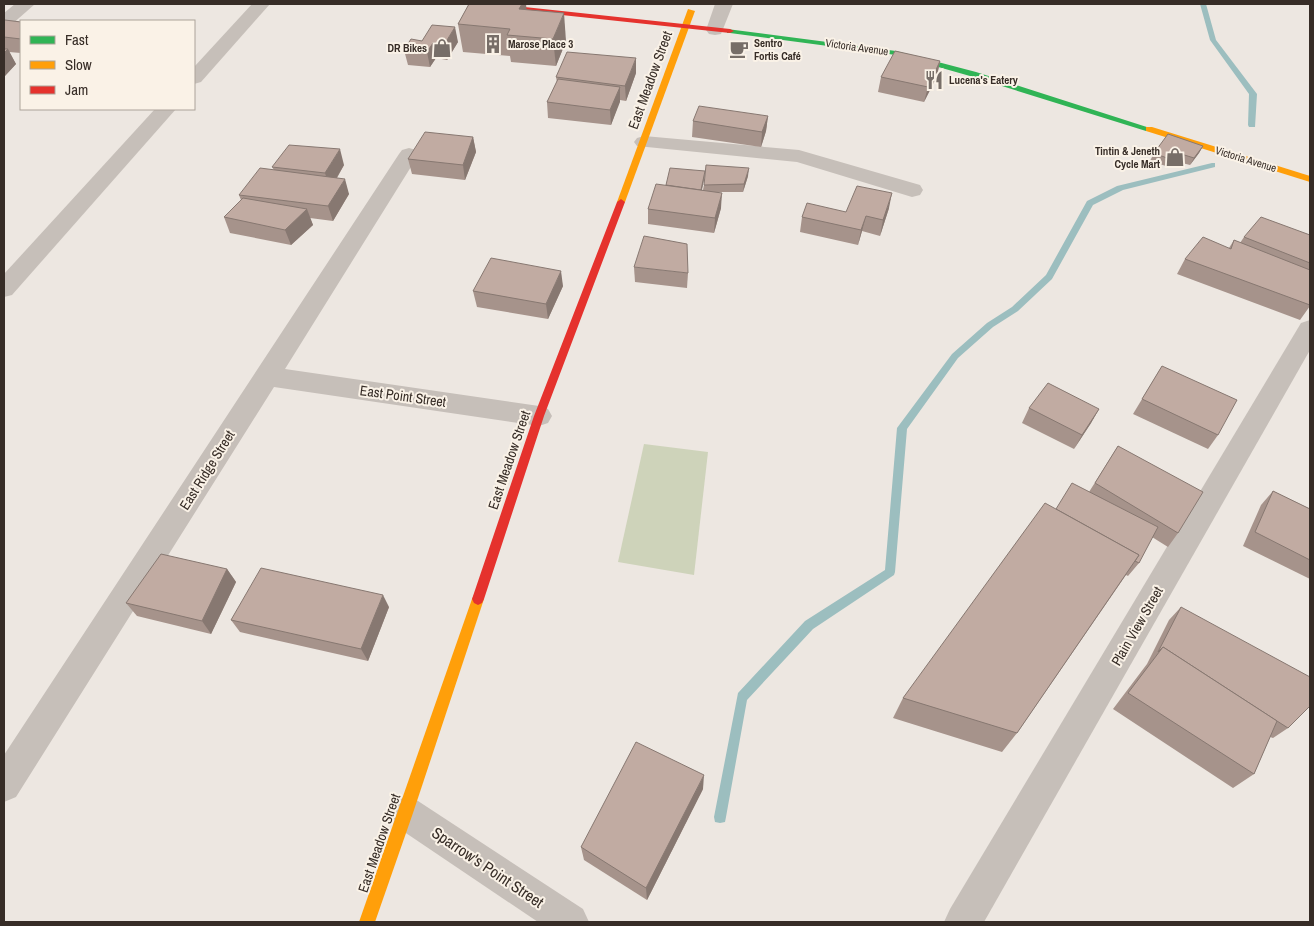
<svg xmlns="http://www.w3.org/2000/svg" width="1314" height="926" font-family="'Archivo Narrow',sans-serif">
<rect width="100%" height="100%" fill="#ede7e1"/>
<polygon fill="#ced3ba" points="644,444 708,452 694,575 618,562"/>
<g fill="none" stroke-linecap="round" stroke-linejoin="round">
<g fill="#9cbebf" fill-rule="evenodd">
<polygon points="1200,4 1206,4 1216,40 1257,94 1255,127 1249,127 1248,125 1249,94 1210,40"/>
<polygon points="1212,163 1215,163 1215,167 1123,190 1093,205 1052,279 1018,311 993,327 958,358 907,429 895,572 894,575 813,629 747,700 726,817 725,822 720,823 715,822 714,817 738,693 805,621 885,570 897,428 952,354 987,323 1012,307 1046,275 1087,201 1117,186"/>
</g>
<g fill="#c6bfb9" fill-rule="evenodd">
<polygon points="15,4 35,4 10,26 4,27 4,13"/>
<polygon points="252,4 270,4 201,82 194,84 194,67"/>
<polygon points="715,4 733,4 721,34 715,35 709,34 706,30"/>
<polygon points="155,109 176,109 12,295 4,297 4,274"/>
<polygon points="644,136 799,150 920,185 923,190 920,195 912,197 797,162 637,146 634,142 637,138"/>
<polygon points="409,148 416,150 419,154 285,369 539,406 548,409 552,416 548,423 539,426 274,387 16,797 4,802 4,755 399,154 402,150"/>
<polygon points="1310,320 1310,350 984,922 944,922 950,909 1301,323"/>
<polygon points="406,795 418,801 583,909 589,922 538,922 394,825 388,813 394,801"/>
</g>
<polygon fill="#30b455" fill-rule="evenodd" points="727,29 896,51 976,72 1153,129 1149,131 1146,131 970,76 896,55 730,33 727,33"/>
<g fill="#ff9f0a" fill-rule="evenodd">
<polygon points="688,9 695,11 625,202 621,205 618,204 617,202"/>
<polygon points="1146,127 1152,127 1310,176 1310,182 1146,131"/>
<polygon points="478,593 482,595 484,599 413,813 375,922 359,922 472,599 474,595"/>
</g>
<g fill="#e5322d" fill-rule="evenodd">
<polygon points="474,4 496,4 730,29 734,31 730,33 478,6"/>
<polygon points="621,199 625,202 544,416 484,599 482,603 478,605 474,603 472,599 534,416 617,202"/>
</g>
</g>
<g fill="#a6938b">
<polygon points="469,4 526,4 526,10 566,41 556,66 511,62 510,56 463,52 458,24"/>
<polygon points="4,21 21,22 21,53 9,52 16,64 4,77"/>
<polygon points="422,41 458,42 447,60 436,58 430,67 408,65 404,50"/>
<polygon points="940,61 937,76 924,102 878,92 881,77"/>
<polygon points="636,73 626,101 620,100 611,125 548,118 547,102 557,82 556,77"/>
<polygon points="768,116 766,131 761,147 692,137 693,121"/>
<polygon points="473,137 476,152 465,180 412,174 408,159"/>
<polygon points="1203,146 1199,153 1190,165 1174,161 1169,167 1150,161 1154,153"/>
<polygon points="344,165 337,178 349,194 333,221 310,218 313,225 291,245 230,233 224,217 241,200 239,195 274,170 272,167"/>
<polygon points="705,171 704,179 702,190 703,190 704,185 748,176 743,192 718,192 721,208 714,233 648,224 648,209 666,185"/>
<polygon points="889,208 880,236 862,231 858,245 800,232 802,217 846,212"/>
<polygon points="1310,235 1310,306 1300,320 1177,274 1185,259 1229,248 1234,240 1240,243 1244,237"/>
<polygon points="634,267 688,273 687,288 635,282"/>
<polygon points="563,286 548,319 477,307 473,291"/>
<polygon points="1162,366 1218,435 1208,449 1133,414"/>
<polygon points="1029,408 1099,409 1091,423 1074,449 1022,423"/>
<polygon points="1118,446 1178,533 1168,547 1152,537 1139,563 1128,576 1126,575 1017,733 1002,752 893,718 903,698 1056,509 1089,492"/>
<polygon points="1273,491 1310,509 1310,579 1243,546 1261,505"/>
<polygon points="227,569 236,582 211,634 137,616 126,603"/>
<polygon points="389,607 368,661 240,632 231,620"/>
<polygon points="1181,607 1288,728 1273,738 1270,737 1254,774 1233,788 1113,709 1147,664 1169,620"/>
<polygon points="703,789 647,900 584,860 581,847"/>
</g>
<g fill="#877871">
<polygon points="522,4 526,4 528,24 523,37 519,9"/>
<polygon points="564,13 566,41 556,66 553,39"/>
<polygon points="455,27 458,42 447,60 444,45"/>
<polygon points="433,43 436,58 430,67 427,52"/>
<polygon points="8,49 16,64 4,77 4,53"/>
<polygon points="636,58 636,73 626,101 625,86"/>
<polygon points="940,61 937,76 924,102 928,87"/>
<polygon points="620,87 620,102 611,125 610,110"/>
<polygon points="768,116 766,131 761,147 762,132"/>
<polygon points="473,137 476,152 465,180 463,165"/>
<polygon points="1203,146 1199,153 1190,165 1194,158"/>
<polygon points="340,149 344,165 330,189 325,173"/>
<polygon points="1178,153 1174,161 1169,167 1172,160"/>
<polygon points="749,168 748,176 743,192 744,184"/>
<polygon points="705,171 704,179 700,198 701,190"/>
<polygon points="345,179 349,194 333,221 328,206"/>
<polygon points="722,193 721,208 714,233 715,218"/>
<polygon points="892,193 889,208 880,236 883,220"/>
<polygon points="307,209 313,225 291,245 285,230"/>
<polygon points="866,216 862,231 858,245 861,230"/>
<polygon points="561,271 563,286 548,319 546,304"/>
<polygon points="1099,409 1091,423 1074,449 1082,435"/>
<polygon points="227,569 236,582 211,634 202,621"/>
<polygon points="383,595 389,607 368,661 361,649"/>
<polygon points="704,775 703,789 647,900 646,888"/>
</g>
<g fill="#c1aba2" stroke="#877871">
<polygon points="469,4 522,4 519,9 564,13 553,39 507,35 510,29 458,24"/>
<polygon points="5,20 21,22 21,39 4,37 4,21"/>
<polygon points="432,25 455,27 444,45 433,43 427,52 404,50 411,39 422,41"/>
<polygon points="4,49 8,49 4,53"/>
<polygon points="895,51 940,61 928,87 881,77"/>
<polygon points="567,52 636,58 625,86 556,77"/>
<polygon points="558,79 620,87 610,110 547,102"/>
<polygon points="699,106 768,116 762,132 693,121"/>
<polygon points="425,132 473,137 463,165 408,159"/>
<polygon points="1168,134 1203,146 1194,158 1178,153 1172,160 1154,153"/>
<polygon points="289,145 340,149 325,173 272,167"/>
<polygon points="706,165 749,168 744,184 704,185"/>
<polygon points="260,168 345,179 328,206 239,195"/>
<polygon points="670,168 705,171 701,190 666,185"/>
<polygon points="656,184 722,193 715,218 648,209"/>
<polygon points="857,186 892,193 883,220 866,216 861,230 802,217 807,203 846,212"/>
<polygon points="243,198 307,209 285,230 224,217"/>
<polygon points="1261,217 1310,235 1310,263 1244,237"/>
<polygon points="644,236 687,244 688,273 634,267"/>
<polygon points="1203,237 1231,249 1234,240 1310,270 1310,305 1185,259"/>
<polygon points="491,258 561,271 546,304 473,291"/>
<polygon points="1162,366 1237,400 1218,435 1142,399"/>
<polygon points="1048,383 1099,409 1082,435 1029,408"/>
<polygon points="1118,446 1203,492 1178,533 1095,483"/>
<polygon points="1072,483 1158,527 1139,563 1135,561 1139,555 1056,509"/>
<polygon points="1273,491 1310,509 1310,560 1255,532"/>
<polygon points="1045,503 1139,555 1017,733 903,698"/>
<polygon points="161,554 227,569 202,621 126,603"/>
<polygon points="261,568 383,595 361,649 231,620"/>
<polygon points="1181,607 1310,677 1310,706 1288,728 1277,721 1163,647 1158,652"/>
<polygon points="1163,647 1277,721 1254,774 1128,693"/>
<polygon points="636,742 704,775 646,888 581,847"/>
</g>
<defs>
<g id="building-bare" transform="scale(1.5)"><path d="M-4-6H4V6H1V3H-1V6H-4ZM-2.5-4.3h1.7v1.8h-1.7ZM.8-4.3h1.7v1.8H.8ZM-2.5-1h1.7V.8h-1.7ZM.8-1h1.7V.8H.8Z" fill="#776e68" stroke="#faf2e7" stroke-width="2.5" paint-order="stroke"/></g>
<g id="shop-bare" transform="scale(1.5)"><path d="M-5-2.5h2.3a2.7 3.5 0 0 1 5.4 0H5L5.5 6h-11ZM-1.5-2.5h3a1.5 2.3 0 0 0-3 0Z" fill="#776e68" stroke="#faf2e7" stroke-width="2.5" paint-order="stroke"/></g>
<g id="cafe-bare" transform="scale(1.5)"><path d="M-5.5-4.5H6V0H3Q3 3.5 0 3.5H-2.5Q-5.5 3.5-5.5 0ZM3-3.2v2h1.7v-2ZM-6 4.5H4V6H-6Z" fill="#776e68" stroke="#faf2e7" stroke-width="2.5" paint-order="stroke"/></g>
<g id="restaurant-bare" transform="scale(1.5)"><path d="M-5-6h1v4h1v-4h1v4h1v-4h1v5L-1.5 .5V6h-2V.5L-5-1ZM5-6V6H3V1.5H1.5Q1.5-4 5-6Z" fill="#776e68" stroke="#faf2e7" stroke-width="2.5" paint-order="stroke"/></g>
</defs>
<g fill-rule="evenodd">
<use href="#building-bare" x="493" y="44"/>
<use href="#shop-bare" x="442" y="48"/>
<use href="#cafe-bare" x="739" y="49"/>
<use href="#restaurant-bare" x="934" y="80"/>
<use href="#shop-bare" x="1175" y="157"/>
</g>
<g text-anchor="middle" stroke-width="4" stroke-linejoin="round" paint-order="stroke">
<g font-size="11" font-weight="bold" fill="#372d27" stroke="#faf2e7" text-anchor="start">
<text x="754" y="47">Sentro<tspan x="754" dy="13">Fortis Café</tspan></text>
<text x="508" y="48">Marose Place 3</text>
<text x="427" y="52" text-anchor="end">DR Bikes</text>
<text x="949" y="84">Lucena's Eatery</text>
<text x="1160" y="155" text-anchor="end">Tintin &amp; Jeneth<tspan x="1160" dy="13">Cycle Mart</tspan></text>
</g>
<g font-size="11" fill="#372d27" stroke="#faf2e7">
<text transform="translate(857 47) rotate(8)" y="4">Victoria Avenue</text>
<text transform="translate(1246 159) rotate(17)" y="4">Victoria Avenue</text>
</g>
<g font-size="14" fill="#372d27" stroke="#faf2e7">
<text transform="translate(650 80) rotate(-70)" y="5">East Meadow Street</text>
<text transform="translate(403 396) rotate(8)" y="5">East Point Street</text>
<text transform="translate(509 460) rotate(-71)" y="5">East Meadow Street</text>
<text transform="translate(207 470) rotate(-58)" y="5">East Ridge Street</text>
<text transform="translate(1137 626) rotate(-60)" y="5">Plain View Street</text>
<text transform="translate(379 843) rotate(-71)" y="5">East Meadow Street</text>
</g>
<g font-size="16" fill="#372d27" stroke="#faf2e7">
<text transform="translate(488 867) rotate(34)" y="6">Sparrow's Point Street</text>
</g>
</g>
<rect width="1314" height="926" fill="none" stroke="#372d27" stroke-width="10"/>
<rect x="20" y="20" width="175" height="90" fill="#faf2e7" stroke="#aca39a"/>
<rect x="30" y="36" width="25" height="8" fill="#30b455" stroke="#aca39a"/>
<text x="65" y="45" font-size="15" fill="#372d27">Fast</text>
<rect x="30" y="61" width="25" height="8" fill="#ff9f0a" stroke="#aca39a"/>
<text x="65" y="70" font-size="15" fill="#372d27">Slow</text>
<rect x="30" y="86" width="25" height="8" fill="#e5322d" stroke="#aca39a"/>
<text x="65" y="95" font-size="15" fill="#372d27">Jam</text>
</svg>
